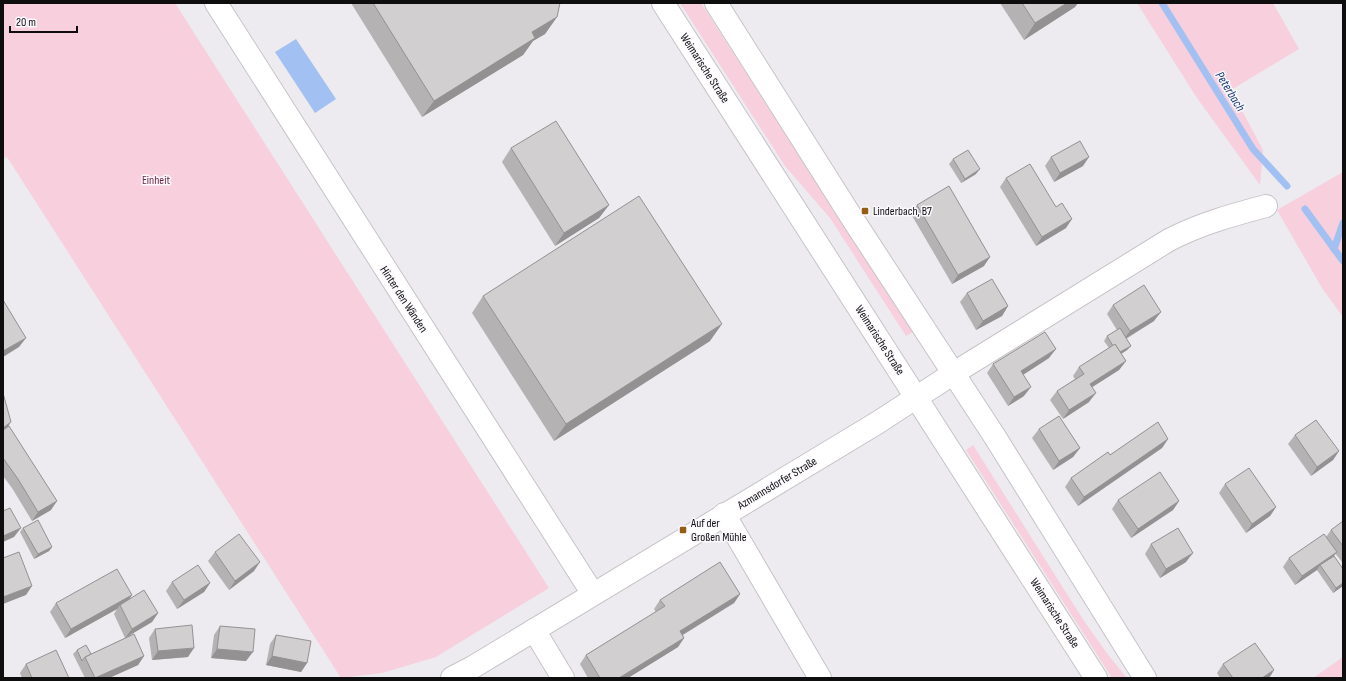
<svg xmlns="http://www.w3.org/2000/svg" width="1346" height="681" font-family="'Sofia Sans Condensed',sans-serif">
<rect width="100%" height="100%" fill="#edebef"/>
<g fill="#f7cfdd">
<polygon points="3,3 175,3 549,588 436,657 382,673 341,678 7,157 3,159"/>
<polygon points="680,3 701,3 913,332 906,336 830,218 785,166"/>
<polygon points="1137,3 1273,3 1299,49 1231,90 1263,150 1260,185 1197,98"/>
<polygon points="1343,172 1343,317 1322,288 1277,210"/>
<polygon points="973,445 1084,621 1109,656 1127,678 1112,678 966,450"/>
<polygon points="1343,657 1343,678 1313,678"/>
</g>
<polygon fill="#a2c1f2" points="296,39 336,99 315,113 275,52"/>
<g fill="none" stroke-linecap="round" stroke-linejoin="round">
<g stroke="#a2c1f2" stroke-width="7">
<polyline points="1162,3 1253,149 1287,186"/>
<polyline points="1305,209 1343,261"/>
<polyline points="1334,249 1343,223"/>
</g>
<g stroke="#c6c4c8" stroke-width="24">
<g id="minor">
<polyline points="216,3 593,594"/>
<path d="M954 373 1169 240C1200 224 1232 215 1266 206"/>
<polyline points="724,514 820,678"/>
<polyline points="534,630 563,678"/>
<polyline points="452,678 473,667 877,423 917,397"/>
</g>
</g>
<g stroke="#c6c4c8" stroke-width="24">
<g id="major">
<polyline points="663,3 1096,678"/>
<polyline points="716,3 854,221 995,437 1145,678"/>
<polyline points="917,397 954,373"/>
</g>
</g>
<use href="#minor" stroke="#fff" stroke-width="22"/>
<use href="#major" stroke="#fff" stroke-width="22"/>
</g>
<g fill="#b5b2b4">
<polygon points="351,3 560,3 557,17 545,34 533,41 523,55 422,117"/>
<polygon points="1000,3 1078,3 1075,7 1024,40"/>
<polygon points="511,148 609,205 599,218 555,246 502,162"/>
<polygon points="1051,157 1083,166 1054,182 1045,166"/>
<polygon points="953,159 976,174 961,183 949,164"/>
<polygon points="1006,178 1056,207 1066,228 1036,246 1000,187"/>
<polygon points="917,205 984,266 952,284 911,214"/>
<polygon points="967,293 1008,306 1002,316 976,330 960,302"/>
<polygon points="483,296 710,341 554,441 472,313"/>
<polygon points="1113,305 1154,321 1126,339 1131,346 1127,350 1121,354 1126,361 1119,370 1092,387 1089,402 1063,419 1050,400 1057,391 1075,379 1073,376 1079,367 1109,348 1104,341 1107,336 1117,330 1107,314"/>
<polygon points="1049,358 1023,375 1024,396 1008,406 987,373 993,364"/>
<polygon points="3,393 9,426 51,510 32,521 12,488 3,476"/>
<polygon points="1039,429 1080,448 1073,457 1053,470 1032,438"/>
<polygon points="1295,435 1339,451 1333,460 1311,476 1288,444"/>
<polygon points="1168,439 1162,448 1078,506 1065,487 1071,478 1110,455"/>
<polygon points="1225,484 1276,507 1270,516 1246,533 1219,493"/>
<polygon points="1118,500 1179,501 1173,510 1131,538 1112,509"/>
<polygon points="1343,521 1343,562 1342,562 1335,553 1334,556 1343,569 1343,586 1333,593 1317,570 1295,585 1283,567 1289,558 1326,537 1331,530"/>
<polygon points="23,528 52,547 49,551 34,559 20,532"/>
<polygon points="1151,544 1186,562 1160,578 1145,554"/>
<polygon points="215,552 254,571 229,590 208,561"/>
<polygon points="172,582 210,583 204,592 177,609 166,591"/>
<polygon points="740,594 734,603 683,635 684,638 678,647 628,678 588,678 580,664 586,655 656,612 654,609 660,600"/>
<polygon points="132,595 129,599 158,613 152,622 130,635 144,656 138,665 109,678 85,678 73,654 77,650 91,654 125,638 114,614 117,609 65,638 50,612 56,603"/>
<polygon points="220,626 246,661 211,658 214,635"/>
<polygon points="155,629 188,657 152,660 149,638"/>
<polygon points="276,635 307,663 301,672 266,665 270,644"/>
<polygon points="26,664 69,678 22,678 20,673"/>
<polygon points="1223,664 1274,670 1269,678 1220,678 1217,673"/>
</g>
<g fill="#939192">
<polygon points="1067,3 1078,3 1075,7 1024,40 1035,23"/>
<polygon points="557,17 545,34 533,41 523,55 422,117 434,101 532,32"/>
<polygon points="1089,157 1083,166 1054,182 1060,173"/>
<polygon points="980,169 976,174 961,183 965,179"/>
<polygon points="609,205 599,218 555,246 564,233"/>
<polygon points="1072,219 1066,228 1036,246 1042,237"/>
<polygon points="990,257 984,266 952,284 958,275"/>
<polygon points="1008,306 1002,316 976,330 983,321"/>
<polygon points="1161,312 1154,321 1123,340 1130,331"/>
<polygon points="722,324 710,341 554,441 566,424"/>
<polygon points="26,338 19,347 3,357 3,351"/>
<polygon points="1131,346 1127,350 1115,358 1118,353"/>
<polygon points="1056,349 1049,358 1015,380 1021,371"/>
<polygon points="1126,361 1119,370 1083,393 1090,384"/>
<polygon points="1031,387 1024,396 1008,406 1014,397"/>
<polygon points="1096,393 1089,402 1063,419 1069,410"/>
<polygon points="11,422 3,434 3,428"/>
<polygon points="1168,439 1162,448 1078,506 1084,497"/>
<polygon points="1080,448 1073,457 1053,470 1059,461"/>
<polygon points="1339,451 1333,460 1311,476 1317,467"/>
<polygon points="57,501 51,510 32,521 38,512"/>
<polygon points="1179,501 1173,510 1131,538 1138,529"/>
<polygon points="1276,507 1270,516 1246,533 1252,524"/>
<polygon points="21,528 14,537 3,542 3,536"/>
<polygon points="52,547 49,551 34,559 38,554"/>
<polygon points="1337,552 1330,561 1320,565 1317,570 1295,585 1302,576"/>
<polygon points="1193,553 1186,562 1160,578 1166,569"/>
<polygon points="260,562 254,571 229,590 235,581"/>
<polygon points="210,583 204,592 177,609 184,600"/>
<polygon points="1343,583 1343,586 1333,593 1336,588"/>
<polygon points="32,586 26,595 3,604 3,597"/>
<polygon points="740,594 734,603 674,640 680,631"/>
<polygon points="132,595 126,604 120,605 117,609 65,638 71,629"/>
<polygon points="158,613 152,622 125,638 132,629"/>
<polygon points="684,638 678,647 628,678 619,678"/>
<polygon points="194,648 188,657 152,660 158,651"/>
<polygon points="217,649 253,652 246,661 211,658"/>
<polygon points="144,656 138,665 109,678 95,678"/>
<polygon points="272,656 307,663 301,672 266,665"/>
<polygon points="1274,670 1269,678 1262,678"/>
</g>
<g fill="#d2cfd1" stroke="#939192">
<polygon points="373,3 560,3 557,17 532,32 535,38 434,101"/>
<polygon points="1022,3 1067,3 1035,23"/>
<polygon points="556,121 609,205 564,233 511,148"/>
<polygon points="1080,141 1089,157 1060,173 1051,157"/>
<polygon points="968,150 980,169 965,179 953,159"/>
<polygon points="1030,164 1056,207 1062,203 1072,219 1042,237 1006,178"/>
<polygon points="949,186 990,257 958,275 917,205"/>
<polygon points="639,196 722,324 566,424 483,296"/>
<polygon points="992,279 1008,306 983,321 967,293"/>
<polygon points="1144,285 1161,312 1130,331 1113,305"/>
<polygon points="3,300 26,338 3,351"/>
<polygon points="1120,328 1131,346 1120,352 1115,344 1113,346 1107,336"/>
<polygon points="1045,332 1056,349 1021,371 1031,387 1014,397 993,364"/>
<polygon points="1115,344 1126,361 1090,384 1096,393 1069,410 1057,391 1084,374 1079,367"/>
<polygon points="3,393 11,422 3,428"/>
<polygon points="1059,416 1080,448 1059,461 1039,429"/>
<polygon points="1316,420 1339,451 1317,467 1295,435"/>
<polygon points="1158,422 1168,439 1084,497 1071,478 1108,452 1110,455"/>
<polygon points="9,426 57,501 38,512 18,479 3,458 3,430"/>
<polygon points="1249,468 1276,507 1252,524 1225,484"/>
<polygon points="1160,472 1179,501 1138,529 1118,500"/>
<polygon points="10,508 21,528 3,536 3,511"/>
<polygon points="38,520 52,547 38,554 23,528"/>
<polygon points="1343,521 1343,546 1331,530"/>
<polygon points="1178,528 1193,553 1166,569 1151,544"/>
<polygon points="239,534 260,562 235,581 215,552"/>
<polygon points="1324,534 1337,552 1302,576 1289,558"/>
<polygon points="19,552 32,586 3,597 3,558"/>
<polygon points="1334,556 1343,569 1343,583 1336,588 1320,565"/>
<polygon points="720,562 740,594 680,631 684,638 619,678 600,678 586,655 665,606 660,600"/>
<polygon points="198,565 210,583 184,600 172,582"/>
<polygon points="117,569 132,595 71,629 56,603"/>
<polygon points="144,590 158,613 132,629 120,605"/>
<polygon points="192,625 194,648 158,651 155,629"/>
<polygon points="220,626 255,629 253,652 217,649"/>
<polygon points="134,634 144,656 95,678 85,657"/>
<polygon points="276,635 311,641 307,663 272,656"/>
<polygon points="1255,643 1274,670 1262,678 1233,678 1223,664"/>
<polygon points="86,645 91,654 85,657 82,661 77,650"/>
<polygon points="56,650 69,678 32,678 26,664"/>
</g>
<g fill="#945d16" stroke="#fbf9fd" stroke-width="1.5">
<rect x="861" y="207" width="8" height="8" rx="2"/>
<rect x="679" y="526" width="8" height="8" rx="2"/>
</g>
<g text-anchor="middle" stroke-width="3" stroke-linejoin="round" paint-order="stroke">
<g font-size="12" fill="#0f0e0f" stroke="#fbf9fd">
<text transform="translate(705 68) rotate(57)" y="4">Weimarische Straße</text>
<text transform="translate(404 299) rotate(57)" y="4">Hinter den Wänden</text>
<text transform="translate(880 340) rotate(57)" y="4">Weimarische Straße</text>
<text transform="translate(777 483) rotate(-31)" y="4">Azmannsdorfer Straße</text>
<text transform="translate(1055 613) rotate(57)" y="4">Weimarische Straße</text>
</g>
<g font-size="12" fill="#6d2647" stroke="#fbf9fd">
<text x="156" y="184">Einheit</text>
</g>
<g font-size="12" fill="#0f0e0f" stroke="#fbf9fd" text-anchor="start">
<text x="873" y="215">Linderbach, B7</text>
<text x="691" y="527">Auf der<tspan x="691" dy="14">Großen Mühle</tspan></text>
</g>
<g font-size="13" font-style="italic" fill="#193f79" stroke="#fbf9fd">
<text transform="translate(1231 91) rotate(58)" y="5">Peterbach</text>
</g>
</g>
<rect width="1346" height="681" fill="none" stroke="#0f0e0f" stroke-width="8"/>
<path d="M10 26v6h67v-6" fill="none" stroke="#0f0e0f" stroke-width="2"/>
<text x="16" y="26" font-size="12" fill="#0f0e0f" stroke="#fbf9fd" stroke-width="3" paint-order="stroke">20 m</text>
</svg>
